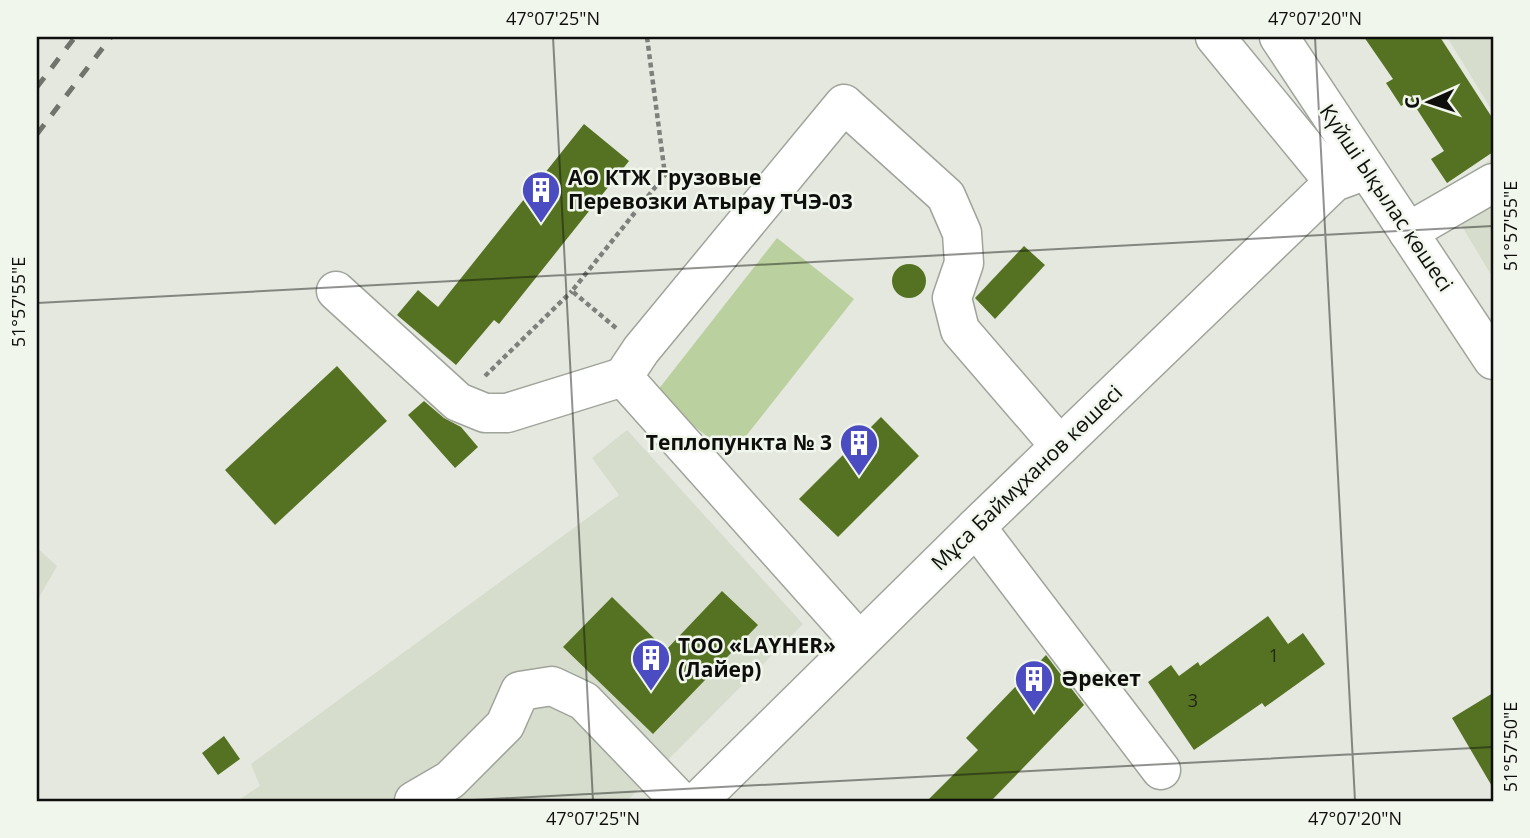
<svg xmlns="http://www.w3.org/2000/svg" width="1530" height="838" font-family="'Open Sans',sans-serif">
<rect width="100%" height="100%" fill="#e4e8df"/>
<g fill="#d6ddcd">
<polygon points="1447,37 1493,37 1493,112"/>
<polygon points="1493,158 1493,278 1442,193"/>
<polygon points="627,430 803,624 627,801 237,801 260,786 251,764 619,495 592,458"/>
<polygon points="37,548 57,566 37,601"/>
</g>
<polygon fill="#bad09e" points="777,238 854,299 731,455 654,395"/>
<g fill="#557222">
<polygon points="1364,37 1440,37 1493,119 1493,152 1447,183 1431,159 1444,151 1411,100 1401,106 1386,83 1393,79"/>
<polygon points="584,124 629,161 499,324 494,320 456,365 397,315 418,290 438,307"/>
<polygon points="1024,246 1045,265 995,319 975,298"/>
<circle cx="909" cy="281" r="17"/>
<polygon points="337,366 387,421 275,525 225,470"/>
<polygon points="424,401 444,418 461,427 478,447 455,468 408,415"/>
<polygon points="881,417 919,456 838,537 799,499"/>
<polygon points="722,591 758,625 653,734 563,647 612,597 666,650"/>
<polygon points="1268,616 1288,644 1303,633 1325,664 1265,707 1262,703 1194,750 1148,682 1171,665 1179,676 1198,662 1200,666"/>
<polygon points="1046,655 1084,705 991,801 927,801 978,750 966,738"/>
<polygon points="1493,693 1493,788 1452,718"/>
<polygon points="224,736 240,759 218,775 202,753"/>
</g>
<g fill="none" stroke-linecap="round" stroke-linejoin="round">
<g stroke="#9fa49a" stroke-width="41">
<g id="minor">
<polyline points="1215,37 1334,182"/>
<polyline points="1279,37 1493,360"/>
<polyline points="1408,232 1493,183"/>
<polyline points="336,291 458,402 485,413 507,413 623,377"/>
<polyline points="976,527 1161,770"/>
<polyline points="859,641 623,377 641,350 844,104 946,196 962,233 964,263 952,298 960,330 1060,446"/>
<polyline points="414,801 450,780 505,725 520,691 552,686 584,701 680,801"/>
<polyline points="698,801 976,527 1334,182 1367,170"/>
</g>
</g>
<g stroke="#7e817b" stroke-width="4.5" stroke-dasharray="5 3.5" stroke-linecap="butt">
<polyline points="616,328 572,291 665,175 647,37"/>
<polyline points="485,376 572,291"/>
</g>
<use href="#minor" stroke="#fff" stroke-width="38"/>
<g stroke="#71736d" stroke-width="5" stroke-dasharray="12 12" stroke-linecap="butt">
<polyline points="37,87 75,37"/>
<polyline points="37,134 111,37"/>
</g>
</g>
<path fill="none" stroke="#0e0f0c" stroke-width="2" stroke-opacity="0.45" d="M553 37 593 801M1315 37 1355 801M37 303 1493 226M453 801 1493 747"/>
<defs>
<g id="building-pin" transform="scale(2.0125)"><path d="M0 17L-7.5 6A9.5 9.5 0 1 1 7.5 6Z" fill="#4c4cc2" stroke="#f1f6ec"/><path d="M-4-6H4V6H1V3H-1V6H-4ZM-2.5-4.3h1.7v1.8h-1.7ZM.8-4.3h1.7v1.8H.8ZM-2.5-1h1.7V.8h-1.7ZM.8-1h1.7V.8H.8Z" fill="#fff"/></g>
</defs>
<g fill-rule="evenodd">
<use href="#building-pin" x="541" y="190"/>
<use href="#building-pin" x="859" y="443"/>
<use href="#building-pin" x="651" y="658"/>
<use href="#building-pin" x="1034" y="679"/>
</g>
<g text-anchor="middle" stroke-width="5" stroke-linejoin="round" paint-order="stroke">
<g font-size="18" fill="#202812">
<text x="1274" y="662">1</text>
<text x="1193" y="707">3</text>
</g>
<g font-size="21" font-weight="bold" fill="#0e0f0c" stroke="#f1f6ec" text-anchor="start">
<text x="568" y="185">АО КТЖ Грузовые<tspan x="568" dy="24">Перевозки Атырау ТЧЭ-03</tspan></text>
<text x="832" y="450" text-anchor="end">Теплопункта № 3</text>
<text x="678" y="653">ТОО «LAYHER»<tspan x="678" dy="24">(Лайер)</tspan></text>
<text x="1061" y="686">Әрекет</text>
</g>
<g font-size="21" fill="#0e0f0c" stroke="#f1f6ec">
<text transform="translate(1386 198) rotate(56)" y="7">Күйші Ықылас көшесі</text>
<text transform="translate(1027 478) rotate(-44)" y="7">Мұса Баймұханов көшесі</text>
</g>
</g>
<rect width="1530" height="838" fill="none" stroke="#f1f6ec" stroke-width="77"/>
<g transform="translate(1429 102) rotate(267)" stroke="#f1f6ec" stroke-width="5" paint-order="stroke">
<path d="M0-5L12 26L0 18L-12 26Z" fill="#0e0f0c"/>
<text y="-10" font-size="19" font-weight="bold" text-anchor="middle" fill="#0e0f0c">С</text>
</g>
<rect x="38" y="38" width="1454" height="762" fill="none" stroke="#0e0f0c" stroke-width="2.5"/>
<g font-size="18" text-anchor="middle" fill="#0e0f0c">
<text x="553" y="25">47°07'25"N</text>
<text x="1315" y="25">47°07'20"N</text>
<text transform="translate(1511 226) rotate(-90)" y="6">51°57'55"E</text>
<text transform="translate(19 302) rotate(-90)" y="6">51°57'55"E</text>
<text transform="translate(1511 747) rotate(-90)" y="6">51°57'50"E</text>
<text x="593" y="825">47°07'25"N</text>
<text x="1355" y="825">47°07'20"N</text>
</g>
</svg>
